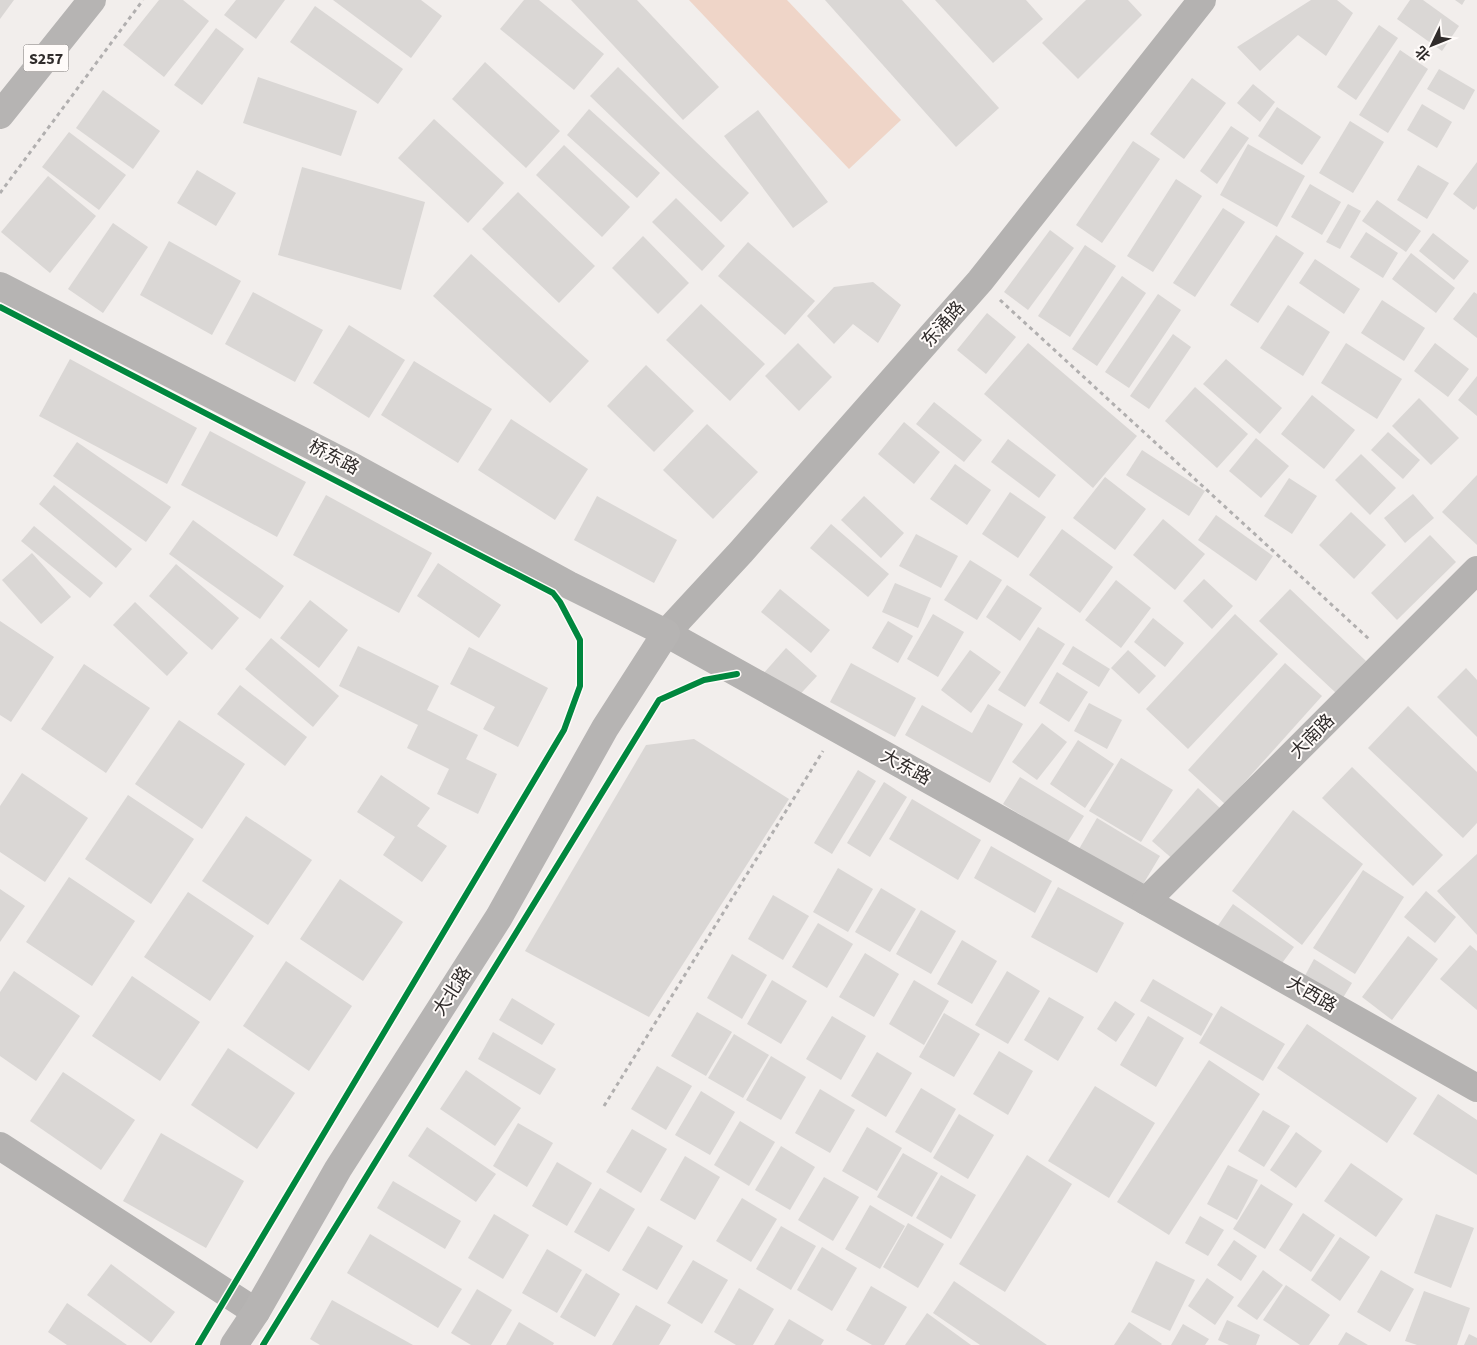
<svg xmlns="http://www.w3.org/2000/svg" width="1477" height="1345" font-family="'Source Sans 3','Noto Sans SC',sans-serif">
<rect width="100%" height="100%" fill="#f2eeec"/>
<polygon fill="#efd5c8" points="689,0 787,0 901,120 849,169"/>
<g fill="#dad7d5">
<polygon points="0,0 14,0 0,19"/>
<polygon points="159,0 183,0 209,21 164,77 123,45"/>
<polygon points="236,0 285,0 256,39 224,15"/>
<polygon points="333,0 421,0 442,16 411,58"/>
<polygon points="524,0 539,0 604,54 574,90 500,29"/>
<polygon points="571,0 637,0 719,87 683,120"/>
<polygon points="825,0 902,0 999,108 956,147"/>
<polygon points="935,0 1026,0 1043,19 993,63"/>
<polygon points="1086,0 1128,0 1142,15 1078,79 1042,43"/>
<polygon points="1311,0 1337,0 1353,13 1326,56 1298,35 1260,71 1237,47"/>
<polygon points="1410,0 1423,0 1459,26 1442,51 1397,19"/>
<polygon points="1455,0 1465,0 1462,5"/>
<polygon points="315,6 403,69 378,104 290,42"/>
<polygon points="1379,25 1398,38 1356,100 1337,87"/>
<polygon points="216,28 244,49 202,105 174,85"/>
<polygon points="1400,50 1428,69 1388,133 1359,115"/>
<polygon points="485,62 560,131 526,168 452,99"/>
<polygon points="618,67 749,193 721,222 590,96"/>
<polygon points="1439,69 1475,90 1464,110 1427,89"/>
<polygon points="258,77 357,111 341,156 243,123"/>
<polygon points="1192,78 1226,103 1184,159 1150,134"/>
<polygon points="1253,84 1275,102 1260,122 1237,103"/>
<polygon points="103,90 160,131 133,169 76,128"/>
<polygon points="1422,104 1452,122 1437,148 1407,130"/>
<polygon points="1277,107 1321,137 1302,165 1258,136"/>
<polygon points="589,109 660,173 637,198 567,135"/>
<polygon points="758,110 828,202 793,228 724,136"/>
<polygon points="434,119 504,183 468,223 398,158"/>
<polygon points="1350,121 1384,142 1353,193 1319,173"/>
<polygon points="1231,126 1249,138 1217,184 1200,171"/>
<polygon points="69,132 126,175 99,210 42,167"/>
<polygon points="1133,141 1160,159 1102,243 1076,225"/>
<polygon points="1248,144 1305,176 1277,227 1220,195"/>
<polygon points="564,145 630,207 602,237 536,175"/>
<polygon points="1477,162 1477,206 1474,210 1453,194"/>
<polygon points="1418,165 1449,183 1427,219 1397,200"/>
<polygon points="302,167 425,202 401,290 278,255"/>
<polygon points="197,170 236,193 216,226 177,203"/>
<polygon points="48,176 96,216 50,273 1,232"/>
<polygon points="1176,179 1202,196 1153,272 1127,256"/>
<polygon points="1310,184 1341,202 1322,235 1291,217"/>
<polygon points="518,192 595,266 559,303 482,229"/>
<polygon points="676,198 725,246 702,271 652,222"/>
<polygon points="1377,200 1421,231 1406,252 1362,221"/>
<polygon points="1348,204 1361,211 1340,249 1326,242"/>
<polygon points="1223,208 1245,222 1195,297 1173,283"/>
<polygon points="113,223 148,247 103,313 68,289"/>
<polygon points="1050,230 1074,248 1028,310 1004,292"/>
<polygon points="1366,232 1398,253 1383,278 1350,257"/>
<polygon points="1433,233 1469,261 1454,280 1419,251"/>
<polygon points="1276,235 1304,253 1258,323 1230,305"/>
<polygon points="643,236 689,283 658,314 612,268"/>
<polygon points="169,241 241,281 212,335 140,295"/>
<polygon points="748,242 815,301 785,335 718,276"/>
<polygon points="1085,245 1116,266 1070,337 1038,316"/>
<polygon points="1411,253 1455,288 1436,313 1392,279"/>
<polygon points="471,254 589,361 550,403 433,296"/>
<polygon points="1315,259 1360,289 1344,314 1299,283"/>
<polygon points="1122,276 1146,293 1097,366 1072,349"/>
<polygon points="873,282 901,305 878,343 853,324 834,344 807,316 834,287"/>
<polygon points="253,292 323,330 295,382 225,344"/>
<polygon points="1474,292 1477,294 1477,338 1453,319"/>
<polygon points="1158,294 1181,310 1129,388 1105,372"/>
<polygon points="1382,300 1425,328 1404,361 1361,333"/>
<polygon points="701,304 765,364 730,401 666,340"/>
<polygon points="1288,305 1330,332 1303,376 1260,348"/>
<polygon points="987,313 1016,337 986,374 957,350"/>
<polygon points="349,325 405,360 369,418 313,383"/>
<polygon points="1173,334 1191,347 1149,409 1130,396"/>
<polygon points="798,343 832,377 799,411 765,376"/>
<polygon points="1028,343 1137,436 1093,488 984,394"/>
<polygon points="1346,343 1402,379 1377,419 1321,383"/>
<polygon points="1435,343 1469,369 1448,397 1414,371"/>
<polygon points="70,359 197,428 167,484 39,416"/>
<polygon points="1226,359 1282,408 1260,434 1203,384"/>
<polygon points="414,361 492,409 458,463 381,415"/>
<polygon points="646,365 694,411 654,452 607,406"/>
<polygon points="1477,376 1477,416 1458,400"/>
<polygon points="1195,387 1248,434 1217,468 1165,421"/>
<polygon points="1312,395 1355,430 1324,469 1281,434"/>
<polygon points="1419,398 1459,438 1431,465 1392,426"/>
<polygon points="934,402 982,440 964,462 916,424"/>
<polygon points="511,419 588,469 555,520 478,470"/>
<polygon points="904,422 940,452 914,484 878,454"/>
<polygon points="707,424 758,472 713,519 663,470"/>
<polygon points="210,431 306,482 277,537 181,485"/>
<polygon points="1388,432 1420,460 1403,479 1371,450"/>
<polygon points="1256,438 1289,466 1261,498 1229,471"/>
<polygon points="1008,439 1056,475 1039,498 991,462"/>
<polygon points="77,442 171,507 146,542 53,476"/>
<polygon points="1142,450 1205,491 1189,516 1126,475"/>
<polygon points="1361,454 1396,488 1370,515 1335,480"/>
<polygon points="955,464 991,490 967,525 930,499"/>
<polygon points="1477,475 1477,545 1442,512"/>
<polygon points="1105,477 1146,509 1115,550 1073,518"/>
<polygon points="1289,478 1317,496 1292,534 1264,516"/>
<polygon points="54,485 132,549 116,568 39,504"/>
<polygon points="1010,492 1046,517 1018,558 982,534"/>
<polygon points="1413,494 1434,518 1405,543 1384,518"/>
<polygon points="326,495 432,553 399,613 293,555"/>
<polygon points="597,496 677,540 654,583 574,540"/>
<polygon points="864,496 904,533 881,558 841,520"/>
<polygon points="1351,512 1386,545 1354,579 1319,545"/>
<polygon points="1216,515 1273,556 1256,581 1198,540"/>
<polygon points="1163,519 1205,554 1175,590 1133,555"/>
<polygon points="193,520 284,586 260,619 169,554"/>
<polygon points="831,524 889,574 868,597 810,548"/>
<polygon points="34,526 103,583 90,598 21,541"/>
<polygon points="1062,529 1113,567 1080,613 1029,575"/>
<polygon points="916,534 958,556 941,588 899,566"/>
<polygon points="1430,535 1456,562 1397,620 1371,593"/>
<polygon points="32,553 71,597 41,624 2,580"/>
<polygon points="970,560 1002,580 977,620 944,600"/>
<polygon points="438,563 501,605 479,638 417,596"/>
<polygon points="176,564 239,618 212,650 149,596"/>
<polygon points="1204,579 1233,606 1212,629 1183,601"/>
<polygon points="1116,580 1151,608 1121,648 1085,620"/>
<polygon points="895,583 931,598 918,628 882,612"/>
<polygon points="1007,585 1042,608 1020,641 986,617"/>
<polygon points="780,589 830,630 811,653 761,612"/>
<polygon points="1290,589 1366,661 1336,693 1259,621"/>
<polygon points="310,600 348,630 319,668 280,638"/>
<polygon points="135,602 188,653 167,676 113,625"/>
<polygon points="933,614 964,632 938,677 907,659"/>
<polygon points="1235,614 1278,654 1188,749 1146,709"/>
<polygon points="1153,618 1184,643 1165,667 1134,642"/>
<polygon points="0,621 54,657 11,722 0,715"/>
<polygon points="888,621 913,636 898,663 872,648"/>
<polygon points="1038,627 1065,644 1025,707 998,690"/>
<polygon points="271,638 339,696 313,727 245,669"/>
<polygon points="358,646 439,686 427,710 478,735 466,759 497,774 478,814 437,794 449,769 407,748 418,725 339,686"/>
<polygon points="1073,646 1110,669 1099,687 1062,664"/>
<polygon points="469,647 548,688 518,747 483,729 495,707 450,684"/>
<polygon points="786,648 817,676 793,702 763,674"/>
<polygon points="970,650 1001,672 971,713 941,690"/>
<polygon points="1128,650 1156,676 1139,694 1111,668"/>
<polygon points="851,663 916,698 895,737 830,702"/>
<polygon points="1285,663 1322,696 1225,804 1188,770"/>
<polygon points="84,664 150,708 106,773 41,729"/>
<polygon points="1466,668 1477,680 1477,737 1437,697"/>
<polygon points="1057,672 1088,692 1069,722 1039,703"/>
<polygon points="240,685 307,737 285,766 217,714"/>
<polygon points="1089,703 1122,720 1107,749 1074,731"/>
<polygon points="988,704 1023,724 990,783 905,735 922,705 972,733"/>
<polygon points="1408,706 1477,772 1477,823 1463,838 1368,748"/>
<polygon points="179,720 245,764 202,829 135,784"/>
<polygon points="1042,723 1067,742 1037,780 1012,762"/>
<polygon points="694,739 789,799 649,1017 525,951 646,745"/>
<polygon points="1078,740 1114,764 1085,808 1050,784"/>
<polygon points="1121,758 1173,790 1141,842 1089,811"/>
<polygon points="1352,767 1443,855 1413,886 1322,798"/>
<polygon points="858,770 876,781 832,854 814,843"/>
<polygon points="22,773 88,818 45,882 0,852 0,806"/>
<polygon points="381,775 430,808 417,826 447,846 422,882 383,855 395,837 357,812"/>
<polygon points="1020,777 1084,816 1067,843 1003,804"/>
<polygon points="884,782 907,797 870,857 847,843"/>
<polygon points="1198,788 1221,809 1175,861 1152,841"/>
<polygon points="128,795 194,839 151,904 85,859"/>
<polygon points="912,799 981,840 958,880 889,839"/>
<polygon points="1293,810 1363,864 1302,945 1232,891"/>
<polygon points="246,816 312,860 268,925 202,881"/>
<polygon points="1097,818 1160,856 1142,886 1079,849"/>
<polygon points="991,846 1052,881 1035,913 974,878"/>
<polygon points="1477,854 1477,935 1437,891"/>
<polygon points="838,868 873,889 848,932 813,912"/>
<polygon points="1363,870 1404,897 1355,974 1313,948"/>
<polygon points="69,877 135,921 92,986 26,942"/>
<polygon points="340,879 403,922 363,981 300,939"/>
<polygon points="1058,887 1124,923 1097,973 1031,937"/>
<polygon points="881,888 916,909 890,952 855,932"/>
<polygon points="0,889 25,906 0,942"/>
<polygon points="1426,891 1456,917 1435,943 1404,917"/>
<polygon points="188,892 254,936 210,1001 144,957"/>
<polygon points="773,895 809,916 783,960 748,939"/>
<polygon points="1233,904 1294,947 1277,970 1217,927"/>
<polygon points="921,910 956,931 931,974 896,954"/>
<polygon points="818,923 853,944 827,988 792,967"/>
<polygon points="1408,936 1438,959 1392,1020 1362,997"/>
<polygon points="962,940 997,961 972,1004 937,984"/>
<polygon points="1470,945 1477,951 1477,1010 1440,979"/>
<polygon points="865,953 899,974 874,1017 839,997"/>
<polygon points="732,954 767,975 742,1019 707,998"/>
<polygon points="1314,959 1352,983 1338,1006 1301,983"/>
<polygon points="286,961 352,1006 309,1071 243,1026"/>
<polygon points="14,971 80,1016 36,1081 0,1056 0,992"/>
<polygon points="1007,971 1040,991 1008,1044 975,1025"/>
<polygon points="132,976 200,1022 160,1081 92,1036"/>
<polygon points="1153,979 1213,1014 1201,1036 1140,1001"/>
<polygon points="772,980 807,1001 781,1044 747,1024"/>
<polygon points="914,980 949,1001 924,1045 889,1024"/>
<polygon points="1049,997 1084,1017 1058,1061 1024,1040"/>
<polygon points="512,998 555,1024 542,1045 499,1020"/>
<polygon points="1115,1001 1135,1014 1116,1042 1097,1029"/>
<polygon points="1221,1006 1285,1044 1263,1081 1199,1043"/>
<polygon points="697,1012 732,1032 706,1076 671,1056"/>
<polygon points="944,1013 980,1034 954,1077 919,1057"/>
<polygon points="832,1016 866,1036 841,1080 806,1059"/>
<polygon points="1148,1016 1184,1038 1156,1087 1120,1065"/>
<polygon points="1307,1024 1417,1098 1387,1143 1277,1068"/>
<polygon points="493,1032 556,1069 540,1095 478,1059"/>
<polygon points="734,1034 769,1055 743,1098 708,1078"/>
<polygon points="228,1048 295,1093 257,1149 191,1105"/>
<polygon points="999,1051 1033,1071 1008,1115 973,1094"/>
<polygon points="877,1052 912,1073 886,1117 851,1096"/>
<polygon points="771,1056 806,1077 781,1120 746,1100"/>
<polygon points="1209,1060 1260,1094 1169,1235 1117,1202"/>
<polygon points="657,1066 692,1086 666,1130 631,1109"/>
<polygon points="466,1070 521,1108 495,1146 440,1109"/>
<polygon points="63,1072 135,1120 101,1170 30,1121"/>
<polygon points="1095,1086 1155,1123 1109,1198 1048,1161"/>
<polygon points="921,1088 956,1109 931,1153 895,1132"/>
<polygon points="820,1089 855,1110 830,1153 795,1133"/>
<polygon points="701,1091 735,1112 710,1155 675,1135"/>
<polygon points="1438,1094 1477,1120 1477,1175 1413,1134"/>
<polygon points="1263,1110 1290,1126 1264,1167 1238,1151"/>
<polygon points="959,1114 994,1135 968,1179 933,1158"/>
<polygon points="740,1121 775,1142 749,1186 714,1165"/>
<polygon points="518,1123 553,1143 527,1187 493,1166"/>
<polygon points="427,1127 496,1174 476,1202 408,1156"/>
<polygon points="867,1127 902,1148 877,1191 842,1171"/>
<polygon points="632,1129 667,1149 641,1193 606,1172"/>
<polygon points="1296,1132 1322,1151 1296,1188 1270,1170"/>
<polygon points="161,1133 244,1181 206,1248 123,1201"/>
<polygon points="781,1146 815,1167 790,1210 755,1190"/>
<polygon points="903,1153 938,1173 912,1217 877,1197"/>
<polygon points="1027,1155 1072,1184 1005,1292 959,1264"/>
<polygon points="685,1156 720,1177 695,1220 660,1200"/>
<polygon points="557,1162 592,1183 567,1226 532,1206"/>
<polygon points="1351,1163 1403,1199 1376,1237 1324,1201"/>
<polygon points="1228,1165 1258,1180 1237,1220 1207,1204"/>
<polygon points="941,1175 976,1195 951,1239 916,1218"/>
<polygon points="824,1177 859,1197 833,1241 798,1220"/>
<polygon points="393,1181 461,1221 445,1249 377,1208"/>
<polygon points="1261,1184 1293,1204 1265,1249 1233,1229"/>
<polygon points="600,1188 635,1209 609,1252 574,1232"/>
<polygon points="742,1198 777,1219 751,1262 716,1241"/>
<polygon points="870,1205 905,1226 880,1269 845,1249"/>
<polygon points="1303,1213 1335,1235 1311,1272 1279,1250"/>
<polygon points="494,1214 529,1235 503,1279 468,1258"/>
<polygon points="1436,1214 1474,1228 1451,1288 1414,1273"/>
<polygon points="1200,1216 1224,1230 1208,1256 1185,1243"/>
<polygon points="908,1223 944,1244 918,1288 883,1267"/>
<polygon points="648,1226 683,1246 657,1290 622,1270"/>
<polygon points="781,1226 816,1246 791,1290 756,1269"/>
<polygon points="370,1234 462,1289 438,1328 347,1273"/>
<polygon points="1340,1237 1370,1257 1340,1301 1311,1280"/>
<polygon points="1234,1240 1257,1256 1241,1281 1217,1265"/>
<polygon points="822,1247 857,1268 832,1311 797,1290"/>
<polygon points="547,1249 582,1270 557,1313 522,1293"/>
<polygon points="693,1260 728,1280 702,1324 667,1303"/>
<polygon points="1156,1261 1195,1280 1170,1331 1131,1312"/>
<polygon points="111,1264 175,1312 151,1343 87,1295"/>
<polygon points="1263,1270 1283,1285 1257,1320 1237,1306"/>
<polygon points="1381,1270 1414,1289 1390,1332 1357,1312"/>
<polygon points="586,1273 620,1294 595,1337 560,1317"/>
<polygon points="1207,1278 1234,1297 1215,1325 1188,1306"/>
<polygon points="954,1281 1047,1345 980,1345 933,1313"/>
<polygon points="1286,1285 1330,1315 1309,1345 1300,1345 1263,1320"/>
<polygon points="871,1286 907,1307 884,1345 872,1345 846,1330"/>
<polygon points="739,1288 774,1309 753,1345 736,1345 714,1332"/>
<polygon points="477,1289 512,1310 491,1345 471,1345 451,1333"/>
<polygon points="1424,1291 1470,1308 1457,1345 1417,1345 1405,1341"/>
<polygon points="332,1300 413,1345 320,1345 310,1339"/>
<polygon points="67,1303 127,1345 67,1345 48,1332"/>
<polygon points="636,1305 671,1325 659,1345 612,1345"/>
<polygon points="927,1313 971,1345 905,1345"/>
<polygon points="789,1319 824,1340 821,1345 774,1345"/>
<polygon points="1227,1320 1260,1335 1256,1345 1229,1345 1218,1340"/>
<polygon points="519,1322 554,1343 553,1345 506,1345"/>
<polygon points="1129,1322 1162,1344 1161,1345 1114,1345"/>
<polygon points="1183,1324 1209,1339 1205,1345 1171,1345"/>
<polygon points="1346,1332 1368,1345 1338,1345"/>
<polygon points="1469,1334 1477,1338 1477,1345 1464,1345"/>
</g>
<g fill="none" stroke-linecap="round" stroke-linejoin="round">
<g stroke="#b1afaf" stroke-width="3" stroke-dasharray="4 4" stroke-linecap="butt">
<polyline points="0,193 143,0"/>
<polyline points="1000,300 1369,639"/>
<polyline points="604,1106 823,751"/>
</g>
<g stroke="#b4b2b1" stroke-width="28">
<polyline points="1202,0 980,281 741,552 666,633 1146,901 1477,1088"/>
<polyline points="1146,901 1477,570"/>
<polyline points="0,1146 256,1312"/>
</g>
<g stroke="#b6b4b3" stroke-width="28">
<polyline points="0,115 92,0"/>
<polyline points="0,286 355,468 569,585 666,633 605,728 499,917 338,1169 256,1312 234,1345"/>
</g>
<g stroke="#fffbf9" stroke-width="9">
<g id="cycleway">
<polyline points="0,307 553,593 560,602 580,640 580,686 564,730 198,1345"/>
<polyline points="263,1345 659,700 704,680 737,674"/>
</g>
</g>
<use href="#cycleway" stroke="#00873e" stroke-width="6"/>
</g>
<g text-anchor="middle" stroke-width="4" stroke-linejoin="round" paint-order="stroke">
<rect fill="#fffbf9" stroke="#6e6a69" stroke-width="1" x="23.5" y="44.5" width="45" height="27" rx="4"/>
<g font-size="16" font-weight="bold" fill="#302c2b">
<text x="46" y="64">S257</text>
</g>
<g font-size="18" fill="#302c2b" stroke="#fffbf9">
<text transform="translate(943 324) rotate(-49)" y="6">东涌路</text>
<text transform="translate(334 457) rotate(27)" y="6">桥东路</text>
<text transform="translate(1312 736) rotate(-45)" y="6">大南路</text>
<text transform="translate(906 767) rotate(29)" y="6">大东路</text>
<text transform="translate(452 991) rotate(-57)" y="6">大北路</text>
<text transform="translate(1312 994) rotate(30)" y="6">大西路</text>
</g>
</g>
<g transform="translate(1432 45) rotate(227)" stroke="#fffbf9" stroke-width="4" paint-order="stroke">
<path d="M0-4L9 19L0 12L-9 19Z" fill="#302c2b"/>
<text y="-8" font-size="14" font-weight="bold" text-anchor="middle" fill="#302c2b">北</text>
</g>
</svg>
